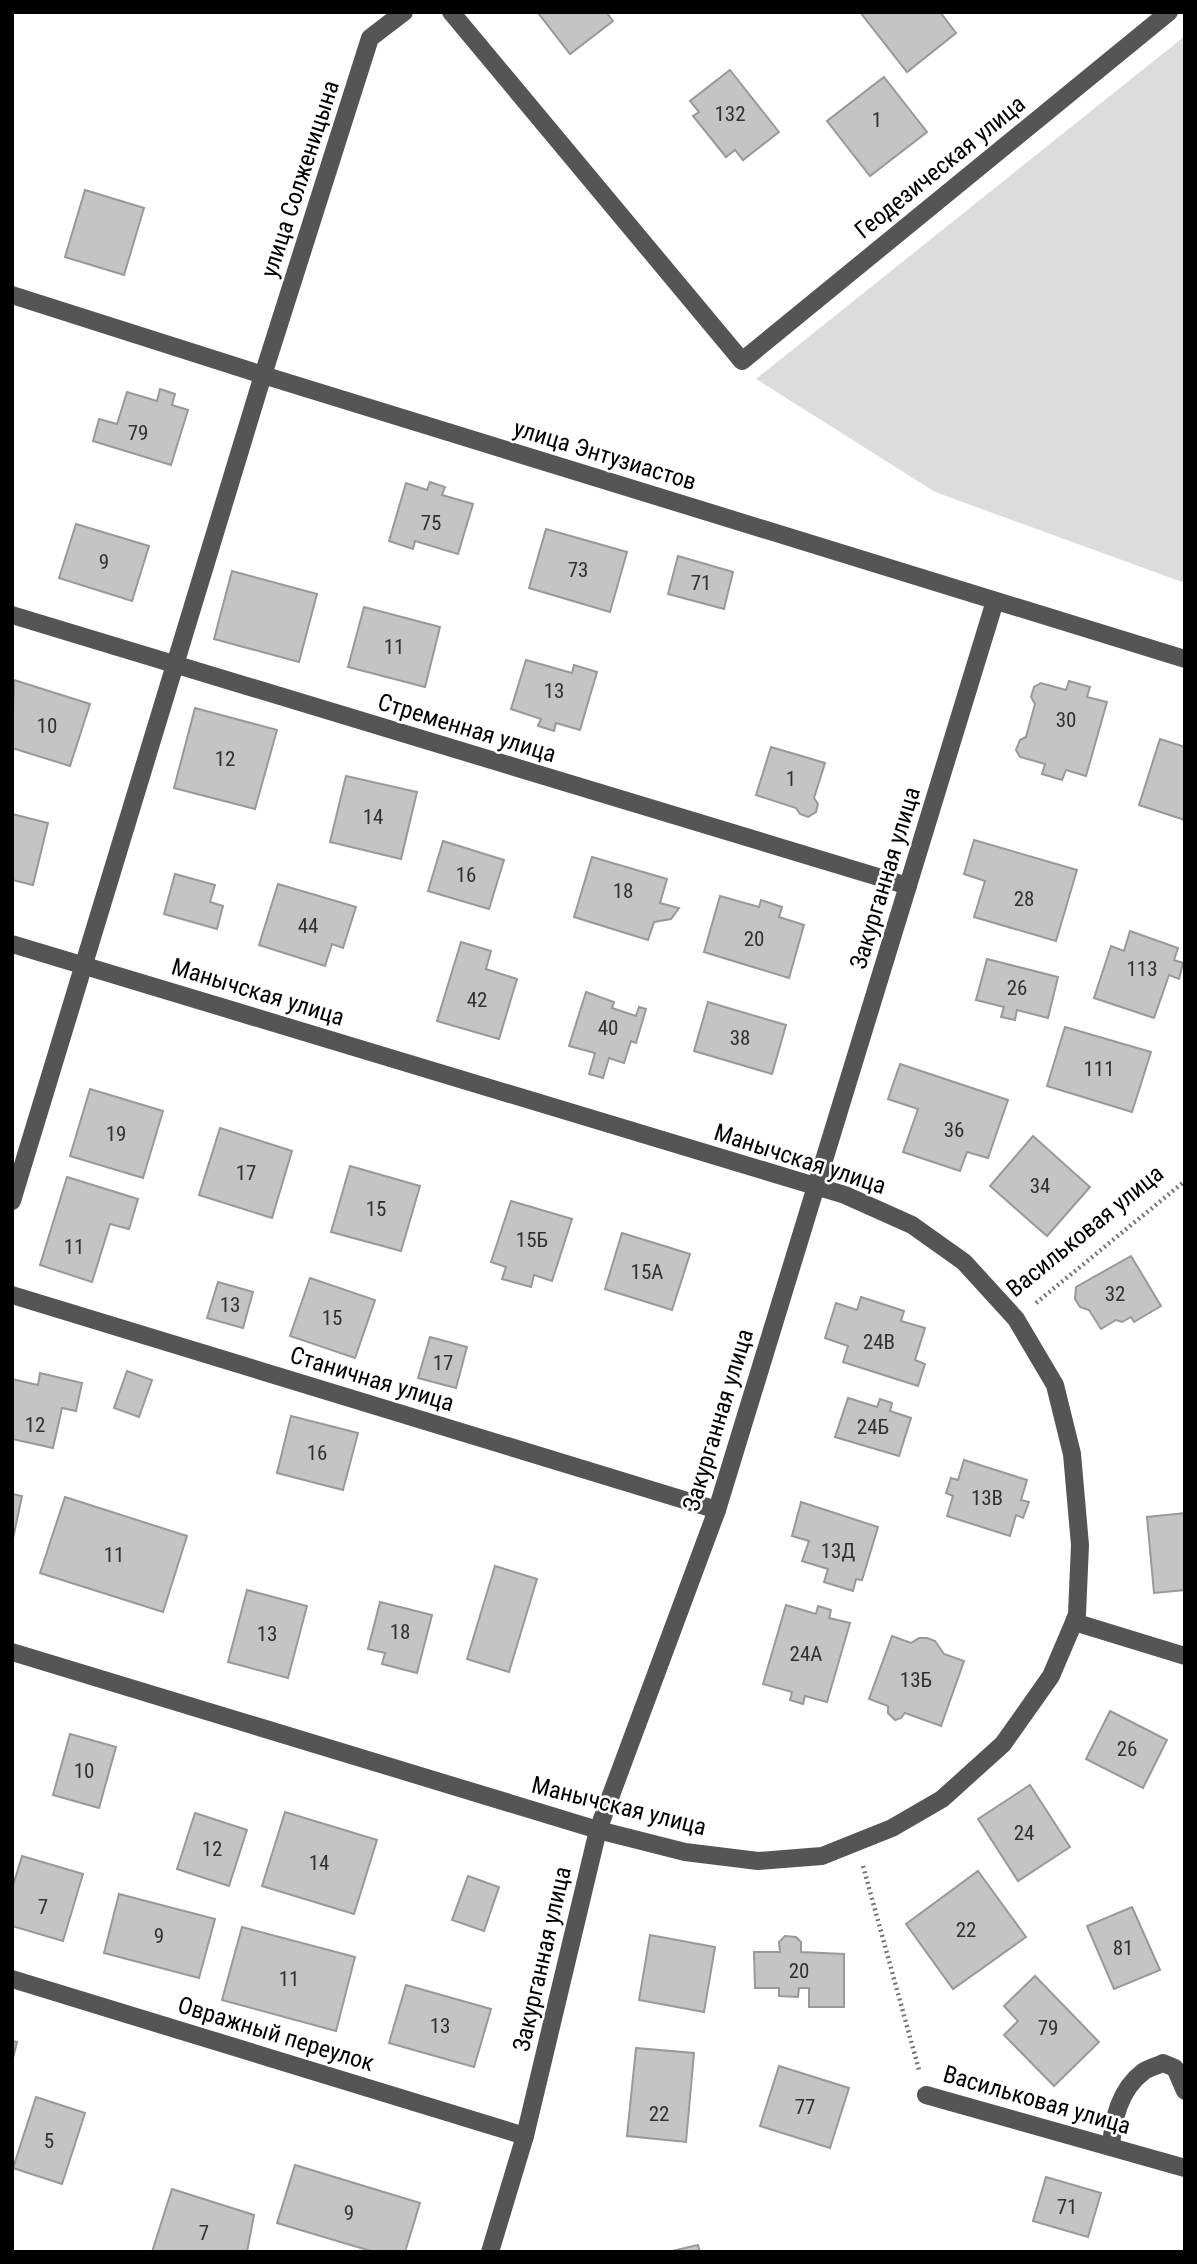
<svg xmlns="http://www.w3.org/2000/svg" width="1197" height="2264" font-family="'Roboto Condensed',sans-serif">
<rect width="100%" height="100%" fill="#fff"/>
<polygon fill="#dcdcdc" points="1185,36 1185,583 935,492 756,379"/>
<g fill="#c4c4c4" stroke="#999" stroke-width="2">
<polygon points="541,12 606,12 613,21 570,54 539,14"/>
<polygon points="860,12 940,12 956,33 907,72"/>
<polygon points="730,70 779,132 743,160 735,150 726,157 693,116 699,112 690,101"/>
<polygon points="884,77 927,132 870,176 827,121"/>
<polygon points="85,190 144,208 124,275 65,257"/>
<polygon points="160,389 175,394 172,405 188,410 171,465 93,441 99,419 117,424 127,392 157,401"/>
<polygon points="430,482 445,487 442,495 473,504 458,554 415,541 413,549 389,541 406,483 427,490"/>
<polygon points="76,524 149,546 132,601 59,578"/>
<polygon points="546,529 627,552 610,612 529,588"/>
<polygon points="678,556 733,572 724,609 668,594"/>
<polygon points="232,571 317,594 299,662 214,639"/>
<polygon points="364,607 440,627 425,687 348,667"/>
<polygon points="526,660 572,673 574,665 597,672 580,730 556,723 554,731 538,726 541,719 511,709"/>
<polygon points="14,680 90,704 70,766 12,748"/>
<polygon points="1069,681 1090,687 1087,697 1107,702 1086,776 1066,770 1062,780 1042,774 1045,764 1020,757 1016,750 1020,740 1026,737 1035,704 1031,697 1034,687 1041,683 1066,690"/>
<polygon points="195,708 277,730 255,809 174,788"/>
<polygon points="1160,739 1185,747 1185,820 1139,805"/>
<polygon points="771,747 825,763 814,798 818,804 816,812 808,817 800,814 796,808 756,795"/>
<polygon points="346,776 417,792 401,859 330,842"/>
<polygon points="12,814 48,823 33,885 12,880"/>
<polygon points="974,840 1077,870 1056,941 974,917 985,881 964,874"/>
<polygon points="443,841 504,860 489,909 428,891"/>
<polygon points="592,857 667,879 660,903 679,908 671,919 654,922 648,940 574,917"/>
<polygon points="175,874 215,885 210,902 223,906 217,929 164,914"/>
<polygon points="278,884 356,907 343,948 332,944 325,966 259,945"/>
<polygon points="720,896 759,907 761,900 782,907 779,917 804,925 789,978 704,952"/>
<polygon points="1130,931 1178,948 1174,960 1183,963 1179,979 1169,975 1154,1018 1094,998 1111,946 1124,951"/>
<polygon points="461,942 491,951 486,969 517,979 499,1039 437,1021"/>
<polygon points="987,959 1058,977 1048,1018 1017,1010 1015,1020 1001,1017 1004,1007 976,1000"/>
<polygon points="586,992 614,1002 612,1008 636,1016 639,1007 646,1009 636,1043 631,1041 624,1063 609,1058 603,1078 589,1074 595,1053 569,1046"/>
<polygon points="708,1002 786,1025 772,1074 694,1051"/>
<polygon points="1065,1027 1151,1052 1132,1112 1047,1086"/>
<polygon points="900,1064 1008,1100 988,1158 967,1152 960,1171 903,1152 918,1109 888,1099"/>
<polygon points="90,1089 163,1111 143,1178 70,1156"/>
<polygon points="220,1128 292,1151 272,1218 199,1195"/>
<polygon points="1033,1136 1090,1187 1047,1236 990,1186"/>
<polygon points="350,1166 420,1186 401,1251 331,1232"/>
<polygon points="67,1177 138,1199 129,1229 110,1224 92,1282 40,1265"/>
<polygon points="511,1201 572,1219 552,1281 534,1275 531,1287 502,1279 506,1267 491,1262"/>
<polygon points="622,1233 690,1254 672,1310 605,1289"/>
<polygon points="1131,1256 1161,1306 1134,1322 1131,1317 1122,1322 1116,1320 1101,1329 1089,1310 1080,1307 1075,1299 1076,1287"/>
<polygon points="310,1278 375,1300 355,1358 290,1336"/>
<polygon points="218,1282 253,1292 243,1328 207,1318"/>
<polygon points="861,1297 904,1311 901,1321 925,1328 915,1360 925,1364 918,1386 843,1362 848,1346 825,1338 836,1303 857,1310"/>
<polygon points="430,1337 467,1347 456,1388 418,1378"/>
<polygon points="127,1371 152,1380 139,1417 114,1408"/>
<polygon points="40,1373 82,1383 76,1411 62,1408 53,1448 12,1439 12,1379 38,1385"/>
<polygon points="848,1398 877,1407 880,1399 892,1403 890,1411 911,1418 899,1456 835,1437"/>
<polygon points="291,1416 358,1433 343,1490 277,1473"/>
<polygon points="964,1460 1027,1480 1021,1500 1029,1502 1023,1518 1016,1515 1010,1536 947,1516 953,1496 946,1493 951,1478 958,1480"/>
<polygon points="12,1494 22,1496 12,1543"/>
<polygon points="65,1497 187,1536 163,1612 40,1573"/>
<polygon points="801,1502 878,1527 862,1580 856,1579 853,1591 824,1582 828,1569 802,1561 809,1541 792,1536"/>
<polygon points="1185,1513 1185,1590 1154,1593 1147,1517"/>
<polygon points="495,1566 537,1579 509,1672 467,1659"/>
<polygon points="247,1590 307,1606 288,1678 228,1662"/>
<polygon points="380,1602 432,1615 417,1673 382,1664 385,1653 368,1649"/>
<polygon points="786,1605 816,1614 818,1606 831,1610 829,1618 850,1623 827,1702 805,1696 803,1704 790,1700 792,1692 763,1684"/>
<polygon points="892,1636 911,1643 919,1638 927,1638 935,1641 944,1654 964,1661 941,1726 905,1713 901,1718 895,1720 888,1713 888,1706 869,1699"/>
<polygon points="1110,1711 1167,1740 1143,1788 1086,1759"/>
<polygon points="70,1734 116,1747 99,1808 53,1795"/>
<polygon points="1030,1785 1070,1847 1018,1881 978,1819"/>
<polygon points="285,1812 377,1840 354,1914 262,1886"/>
<polygon points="195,1813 247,1830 229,1886 177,1869"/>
<polygon points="22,1856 83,1874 63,1941 12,1926 12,1889"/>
<polygon points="978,1871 1026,1937 953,1989 906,1924"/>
<polygon points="468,1876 499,1887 484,1931 452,1920"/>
<polygon points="119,1894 215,1919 199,1978 104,1953"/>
<polygon points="1132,1907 1160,1970 1114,1989 1087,1926"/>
<polygon points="242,1927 355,1957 336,2031 222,2000"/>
<polygon points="650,1935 715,1947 704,2012 639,2000"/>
<polygon points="785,1936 796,1937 801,1942 801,1952 844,1954 844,2007 809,2007 809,1988 799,1988 798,1997 779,1996 779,1988 755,1988 754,1952 780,1952 779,1942"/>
<polygon points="1035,1976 1099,2042 1054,2086 1004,2035 1018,2021 1004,2006"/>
<polygon points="406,1985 491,2009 474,2067 389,2043"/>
<polygon points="12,2041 17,2042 12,2062"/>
<polygon points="636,2048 694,2053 686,2142 627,2136"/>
<polygon points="779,2066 849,2088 830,2148 760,2126"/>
<polygon points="36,2097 85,2113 62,2184 13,2168"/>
<polygon points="295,2165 420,2203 405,2252 374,2252 277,2223"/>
<polygon points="1046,2177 1101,2193 1088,2237 1033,2221"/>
<polygon points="172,2189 254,2215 247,2252 152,2252"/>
<polygon points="698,2245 700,2252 668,2252"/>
</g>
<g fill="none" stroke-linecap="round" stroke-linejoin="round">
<g stroke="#777" stroke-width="4.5" stroke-dasharray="2 3.5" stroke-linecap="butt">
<polyline points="1036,1303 1185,1181"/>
<polyline points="863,1866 919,2070"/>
</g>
<g stroke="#555" stroke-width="18">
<polyline points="451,12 742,361 1169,12"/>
<polyline points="12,295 263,375 1185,659"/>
<polyline points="12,615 908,886"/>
<polyline points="12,944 845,1195 912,1225 964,1262 1016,1319 1055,1385 1072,1454 1080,1545 1077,1614 1074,1622 1051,1676 1003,1744 942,1799 892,1828 822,1856 758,1861 685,1852 598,1830 12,1652"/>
<polyline points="12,1201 263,375 370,38 404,12"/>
<polyline points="12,1295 717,1510"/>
<polyline points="1074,1622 1185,1656"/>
<polyline points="12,1979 525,2136"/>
<polyline points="926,2095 1185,2168"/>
<path d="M1111 2147C1113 2120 1119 2090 1143 2072 1148 2068 1157 2066 1163 2063L1175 2068 1185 2091"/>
<polyline points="490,2252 525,2136 598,1830 717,1510 995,601"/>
</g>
</g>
<g text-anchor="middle" stroke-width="5" stroke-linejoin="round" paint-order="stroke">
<g font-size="21" fill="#313131">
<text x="730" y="121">132</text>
<text x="877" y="127">1</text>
<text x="138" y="440">79</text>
<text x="431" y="530">75</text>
<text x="104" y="569">9</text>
<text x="578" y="577">73</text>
<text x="701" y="590">71</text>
<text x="394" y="654">11</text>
<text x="554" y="698">13</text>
<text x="1066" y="727">30</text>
<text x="47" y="733">10</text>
<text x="225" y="766">12</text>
<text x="791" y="786">1</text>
<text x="373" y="824">14</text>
<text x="466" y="882">16</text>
<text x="623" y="898">18</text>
<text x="1024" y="906">28</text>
<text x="308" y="933">44</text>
<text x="754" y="946">20</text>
<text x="1142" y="976">113</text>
<text x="1017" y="995">26</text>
<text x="477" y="1007">42</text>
<text x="608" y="1035">40</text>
<text x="740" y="1045">38</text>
<text x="1099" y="1076">111</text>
<text x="954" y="1137">36</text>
<text x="116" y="1141">19</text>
<text x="246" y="1180">17</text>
<text x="1040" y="1193">34</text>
<text x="376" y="1216">15</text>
<text x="532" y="1247">15Б</text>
<text x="74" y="1254">11</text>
<text x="647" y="1279">15А</text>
<text x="1115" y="1301">32</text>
<text x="230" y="1312">13</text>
<text x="332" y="1325">15</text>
<text x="879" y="1349">24В</text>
<text x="443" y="1370">17</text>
<text x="35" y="1432">12</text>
<text x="873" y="1434">24Б</text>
<text x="317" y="1460">16</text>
<text x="987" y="1505">13В</text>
<text x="838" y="1558">13Д</text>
<text x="114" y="1562">11</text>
<text x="400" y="1639">18</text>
<text x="267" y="1641">13</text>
<text x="806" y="1661">24А</text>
<text x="916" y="1687">13Б</text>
<text x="1127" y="1756">26</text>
<text x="84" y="1778">10</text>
<text x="1024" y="1840">24</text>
<text x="212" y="1856">12</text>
<text x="319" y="1870">14</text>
<text x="43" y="1914">7</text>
<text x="966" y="1937">22</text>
<text x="159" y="1943">9</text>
<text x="1123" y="1955">81</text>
<text x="799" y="1978">20</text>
<text x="289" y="1986">11</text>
<text x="440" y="2033">13</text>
<text x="1048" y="2035">79</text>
<text x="805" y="2114">77</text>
<text x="659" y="2121">22</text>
<text x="49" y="2148">5</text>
<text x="1067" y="2214">71</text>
<text x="349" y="2220">9</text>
<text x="204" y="2240">7</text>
</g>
<g font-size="24" fill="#000" stroke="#fff">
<text transform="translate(940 167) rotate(-39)" y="8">Геодезическая улица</text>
<text transform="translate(300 179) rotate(-72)" y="8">улица Солженицына</text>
<text transform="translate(605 455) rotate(17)" y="8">улица Энтузиастов</text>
<text transform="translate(467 728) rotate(17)" y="8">Стременная улица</text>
<text transform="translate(885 878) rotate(-73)" y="8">Закурганная улица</text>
<text transform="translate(258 992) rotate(17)" y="8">Манычская улица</text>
<text transform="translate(800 1159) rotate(18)" y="8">Манычская улица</text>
<text transform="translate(1085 1231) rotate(-39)" y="8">Васильковая улица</text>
<text transform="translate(372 1379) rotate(17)" y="8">Станичная улица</text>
<text transform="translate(718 1420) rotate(-73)" y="8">Закурганная улица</text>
<text transform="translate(619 1806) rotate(14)" y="8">Манычская улица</text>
<text transform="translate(542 1959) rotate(-77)" y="8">Закурганная улица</text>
<text transform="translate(276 2034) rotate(17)" y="8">Овражный переулок</text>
<text transform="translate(1037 2100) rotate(16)" y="8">Васильковая улица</text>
</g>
</g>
<rect width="1197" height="2264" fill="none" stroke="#000000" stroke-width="28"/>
</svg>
